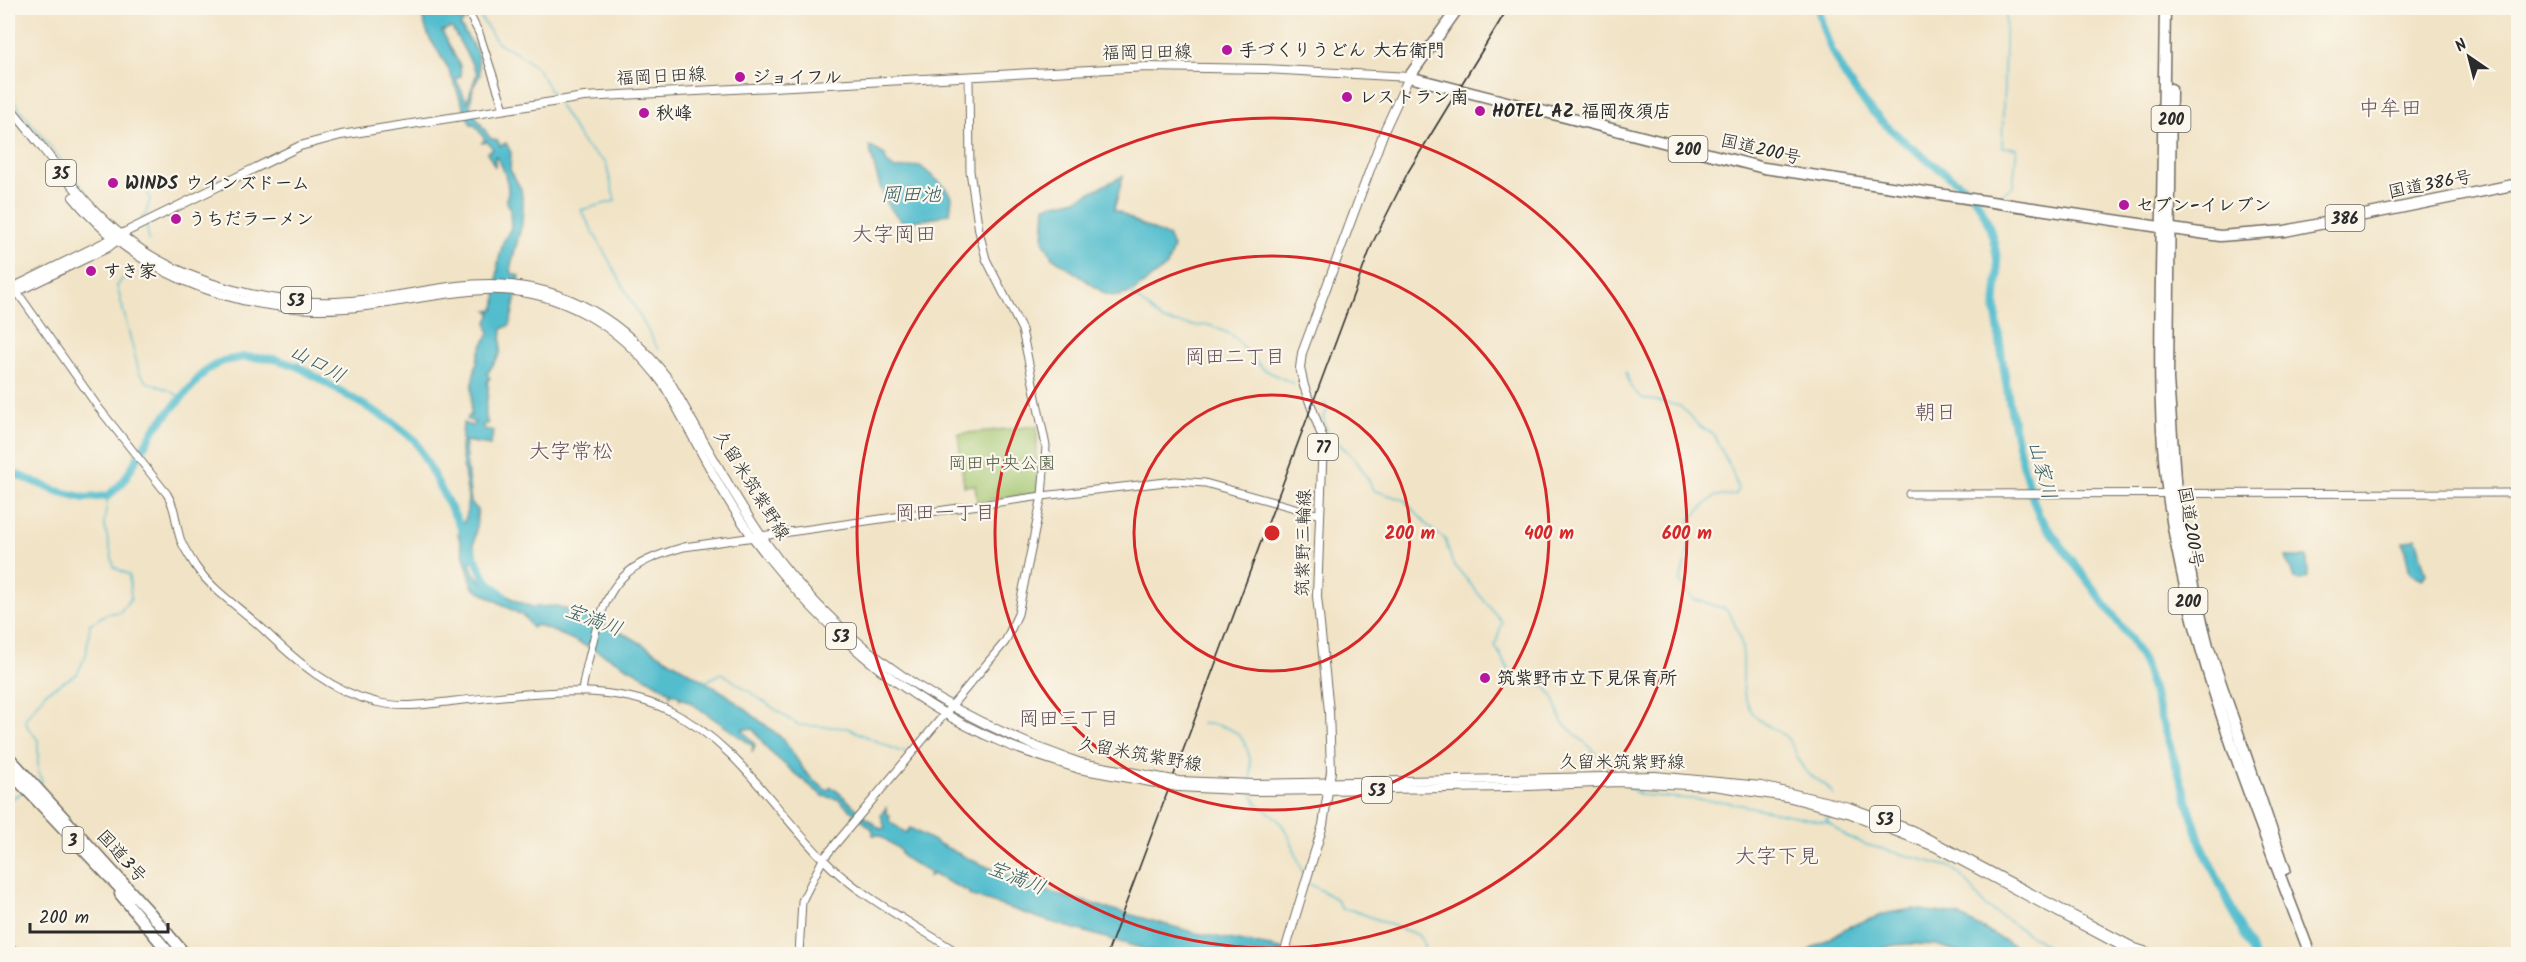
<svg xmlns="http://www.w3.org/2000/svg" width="2526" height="962" font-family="Kalam,'Klee One',sans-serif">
<rect width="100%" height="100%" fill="#fbf7ec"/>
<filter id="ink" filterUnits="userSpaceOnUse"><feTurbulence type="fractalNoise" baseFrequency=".0167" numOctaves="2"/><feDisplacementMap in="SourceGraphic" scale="12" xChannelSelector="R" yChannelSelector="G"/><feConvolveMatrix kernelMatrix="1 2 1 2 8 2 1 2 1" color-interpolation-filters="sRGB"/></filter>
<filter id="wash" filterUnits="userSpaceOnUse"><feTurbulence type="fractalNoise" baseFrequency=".008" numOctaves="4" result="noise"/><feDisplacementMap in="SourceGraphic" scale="24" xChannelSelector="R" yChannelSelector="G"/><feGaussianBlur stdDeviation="1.35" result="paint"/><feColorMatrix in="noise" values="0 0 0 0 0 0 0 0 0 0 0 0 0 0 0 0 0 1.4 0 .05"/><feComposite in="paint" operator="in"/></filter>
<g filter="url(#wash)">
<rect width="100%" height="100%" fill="#f1e3c6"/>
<polygon fill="#a3c670" stroke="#67784e" stroke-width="1.5" points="1037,426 1037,493 977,502 975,485 964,486 958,434"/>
<g fill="#52bdce" stroke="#3e747c" stroke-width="1.5" fill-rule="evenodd">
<path d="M419 8 465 10 455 15 456 19 466 15 467 18 460 25 477 52 480 75 473 87 470 108 490 138 498 141 500 146 506 143 511 153 510 170 521 189 523 204 522 224 511 265 512 274 520 276 510 325 502 329 500 354 487 374 490 378 487 382C492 393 481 409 488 424L482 425 484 429 494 431 490 445 464 441 471 503 478 510 474 545 476 552 470 564 474 574 482 582 517 601 532 607 557 606 588 617 632 638 726 694 783 739 806 773 827 791 831 787C850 799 862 818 881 829L885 828 881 815 886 808V812L890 816 889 821 906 833 910 828C952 852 998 874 1046 889V891L1196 933 1308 954H1161L1048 921 969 895V892L932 874 929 877 930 873 903 857 899 849 879 835H873V830L838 799 823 796 799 777 768 750 753 729H742L755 745 752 752 753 746 691 703 682 698 680 700V697L672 693 670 696V692C627 665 585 643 537 625L532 628 525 617 473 588 458 534 466 517 468 498 461 451 463 423 472 426 475 423 467 419 471 414 472 383 479 352 489 333 487 322 491 313 488 311 494 310 496 303 498 263 503 242 511 228 510 209 506 199C512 189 503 164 495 156V167L487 152 493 149 488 142 481 143 485 140 476 126 470 123 447 66 429 37ZM449 28H452L477 73 467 102 456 79 461 76 460 66 442 31Z"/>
<path d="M869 146 885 155 886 162 895 169 920 166 944 186 952 197 950 213 929 219 903 222C880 204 877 173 869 146Z"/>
<polygon points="1123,176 1114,209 1140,224 1169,237 1173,247 1167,266 1131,293 1118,296 1107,295 1052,257 1043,240 1045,206 1077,199"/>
<polygon points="2416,538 2426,574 2422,579 2410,573 2403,542"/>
<polygon points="2286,557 2307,557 2308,577 2299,581 2294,579"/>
<polygon points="1913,909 1958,915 2029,954 1964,954 1936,945 1911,944 1895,945 1862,954 1803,954 1850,926 1888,913"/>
</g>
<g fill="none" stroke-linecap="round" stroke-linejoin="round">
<g stroke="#52bdce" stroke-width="1.5">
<polyline points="469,10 474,8 498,43 516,52 538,69 555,99"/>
<polyline points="8,94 88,194"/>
<polyline points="559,105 584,145 606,163 615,201 581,210 658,349"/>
<polyline points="1997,198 2013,186 2017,148 2002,147 2006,8"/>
<polyline points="143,219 141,217 145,216 150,200 144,181"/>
<polyline points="147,226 148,241"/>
<polyline points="128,271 117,286 139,372 147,382 169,390"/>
<polyline points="1131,293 1163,321 1195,326 1209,325 1232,335 1263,369 1294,384"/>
<path d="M1626 372 1631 388 1642 398 1680 406 1698 425 1714 435 1732 471 1738 490 1735 495 1715 496 1689 520 1693 532 1680 582 1693 599 1726 609C1736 622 1743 644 1743 660 1744 678 1740 691 1750 709 1759 725 1773 726 1786 737 1795 746 1797 759 1804 769 1814 782 1824 778 1834 796"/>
<polyline points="172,392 183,398"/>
<path d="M1325 403 1328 410 1323 417 1329 437C1348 449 1364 468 1373 490L1404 500 1432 530 1445 539 1452 562 1502 622 1495 646 1516 682 1546 687 1553 696 1562 722 1618 773"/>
<polyline points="705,682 722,673 798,725 847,728 899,751 905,751"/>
<path d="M1201 724C1240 723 1252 743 1251 780"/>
<polyline points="40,784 42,781 38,769 38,740 27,726 25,719 46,692 77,674 86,655 90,624 108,613 120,612 131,598 129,575 114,567 104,523 108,496"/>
<polyline points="1628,787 1641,795 1727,802 1829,823 1847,837 1867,845 1950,867 1965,879 1985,906 2059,954"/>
<path d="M1252 793C1255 807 1269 810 1278 820 1292 836 1296 856 1304 876"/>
<polyline points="8,801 22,792"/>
<polyline points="1828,822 1826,819 1831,816"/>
<polyline points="1310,884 1336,899 1342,909 1352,910 1418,935 1423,942 1426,954"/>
<polyline points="1141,954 1146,948"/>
</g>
<g stroke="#52bdce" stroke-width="8">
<path d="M1818 8C1836 94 1897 139 1966 188 1986 207 1997 243 1998 272 1998 286 1994 300 1996 313 2005 381 2015 452 2039 516L2130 638 2144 664 2201 844 2253 954"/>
<polyline points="8,471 57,491 85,498 108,496 123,482 155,428 206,370 223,361 244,357 275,359 299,367 391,421 415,440 465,535"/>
<polyline points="470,547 485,579 503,595"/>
</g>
</g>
</g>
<g filter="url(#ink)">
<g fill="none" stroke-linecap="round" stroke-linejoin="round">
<g stroke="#706b61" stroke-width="9">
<g id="minor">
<polyline points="466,8 479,33 504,109"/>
<path d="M15 289 98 407 167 494C177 510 175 525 181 541 185 550 191 559 196 567 214 592 242 609 265 631 296 661 332 692 376 702 402 709 429 704 455 701 524 695 604 679 670 711 736 743 772 807 822 858 857 895 917 926 960 954"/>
<polyline points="1909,494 2518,493"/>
<path d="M582 692C584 673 590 655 594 637 609 580 627 563 684 547L1042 496 1175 481 1205 483 1320 515"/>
<polyline points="799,954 802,901 823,859 1005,642 1018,614 1042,496 1046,446 1022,330 986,259 979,231 970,171 969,77"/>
</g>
</g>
<g stroke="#706b61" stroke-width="10">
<g id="major">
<path d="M8 105C60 166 94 229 170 266 220 291 280 304 336 302 377 301 417 291 457 286 546 275 616 310 669 380 697 429 723 478 754 525 832 645 948 718 1081 763"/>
<path d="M73 197C133 270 222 307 316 309 373 310 427 293 483 290 558 286 622 327 664 385 694 436 719 491 754 539 818 624 902 700 1001 742 1026 753 1053 760 1079 769"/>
<polyline points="8,290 300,146 341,135 584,97 1147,67 1265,69 1409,77 1385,129 1302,353 1300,368 1304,386 1323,439 1317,596 1329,711 1331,771 1323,825 1284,954"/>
<polyline points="8,296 107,248 116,241"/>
<polyline points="1255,784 1655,776 1761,786 1849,807 1912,830 2135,948 2154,954"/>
<polyline points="1256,791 1508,787 1618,782 1713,786 1787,797 1851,814 1935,847 2136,954"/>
</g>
</g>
<g stroke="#706b61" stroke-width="13">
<g id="highway">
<polyline points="1458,8 1409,77 1764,168 2220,236 2285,231 2518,184"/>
<path d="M2165 8C2164 97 2162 186 2161 276 2160 349 2158 421 2168 495 2190 655 2253 804 2310 954"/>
<polyline points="2171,89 2168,379 2176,493 2192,582 2208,646 2285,869"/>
<polyline points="8,756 146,908 185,954"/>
<polyline points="8,770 129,898"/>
<polyline points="120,894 170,954"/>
</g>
</g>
<use href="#minor" stroke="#fff" stroke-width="7"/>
<use href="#major" stroke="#fff" stroke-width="8"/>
<use href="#highway" stroke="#fff" stroke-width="10"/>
<g stroke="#2b2b2b" stroke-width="1.5">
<polyline points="8,944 32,954"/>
<polyline points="1107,954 1373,242 1408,172 1508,8"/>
</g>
<g stroke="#706b61" stroke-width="10" stroke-linecap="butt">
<g id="major-bridge">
<polyline points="1081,763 1179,781 1255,784"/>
<polyline points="1079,769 1178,787 1256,791"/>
</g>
</g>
<use href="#major-bridge" stroke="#fff" stroke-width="8"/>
</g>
</g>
<g fill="none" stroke="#d62828" stroke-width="3">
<circle cx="1272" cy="533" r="138"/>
<circle cx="1272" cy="533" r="277"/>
<circle cx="1272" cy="533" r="415"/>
</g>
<g fill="#b5179e" stroke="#fbf7ec" stroke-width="2">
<circle cx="1227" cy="50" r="6"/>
<circle cx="740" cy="77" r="6"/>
<circle cx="1347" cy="97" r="6"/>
<circle cx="1480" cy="111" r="6"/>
<circle cx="644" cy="113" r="6"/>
<circle cx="113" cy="183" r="6"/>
<circle cx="2124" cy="205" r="6"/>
<circle cx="176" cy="219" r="6"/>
<circle cx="91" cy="271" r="6"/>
<circle cx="1485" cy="678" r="6"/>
</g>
<g text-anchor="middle" stroke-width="4.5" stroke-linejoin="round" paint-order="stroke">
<g fill="#fbf7ec" stroke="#696865" stroke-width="1.5">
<rect x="2151.5" y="106" width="39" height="26" rx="4.5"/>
<rect x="1668.5" y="136" width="39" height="26" rx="4.5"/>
<rect x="46" y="160" width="30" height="26" rx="4.5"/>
<rect x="2325.5" y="205" width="39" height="26" rx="4.5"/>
<rect x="281" y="287" width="30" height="26" rx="4.5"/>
<rect x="1308" y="434" width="30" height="26" rx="4.5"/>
<rect x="2168.5" y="588" width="39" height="26" rx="4.5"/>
<rect x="826" y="623" width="30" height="26" rx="4.5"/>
<rect x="1362" y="777" width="30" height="26" rx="4.5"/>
<rect x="1870" y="806" width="30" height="26" rx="4.5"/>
<rect x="62.5" y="827" width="21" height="26" rx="4.5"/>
</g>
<g font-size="16" font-weight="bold" fill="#2b2b2b">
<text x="2171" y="125">200</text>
<text x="1688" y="155">200</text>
<text x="61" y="179">35</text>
<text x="2345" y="224">386</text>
<text x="296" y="306">53</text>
<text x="1323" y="453">77</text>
<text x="2188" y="607">200</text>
<text x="841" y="642">53</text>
<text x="1377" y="796">53</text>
<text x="1885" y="825">53</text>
<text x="73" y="846">3</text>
</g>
<g font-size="18" font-weight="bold" fill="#2b2b2b" stroke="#fbf7ec" text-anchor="start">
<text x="1239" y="56">手づくりうどん 大右衛門</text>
<text x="752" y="83">ジョイフル</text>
<text x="1359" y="103">レストラン南</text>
<text x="1492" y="117">HOTEL AZ 福岡夜須店</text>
<text x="656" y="119">秋峰</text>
<text x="125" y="189">WINDS ウインズドーム</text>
<text x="2136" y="211">セブン-イレブン</text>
<text x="188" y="225">うちだラーメン</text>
<text x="103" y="277">すき家</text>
<text x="1497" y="684">筑紫野市立下見保育所</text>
</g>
<g font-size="18" fill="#2b2b2b" stroke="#fbf7ec">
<text transform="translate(1147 52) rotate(-1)" y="6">福岡日田線</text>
<text transform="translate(661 76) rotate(-3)" y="6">福岡日田線</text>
<text transform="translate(1761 149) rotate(13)" y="6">国道200号</text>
<text transform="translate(2430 184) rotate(-11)" y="6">国道386号</text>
<text transform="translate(752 485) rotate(58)" y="6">久留米筑紫野線</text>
<text transform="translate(2191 527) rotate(81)" y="6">国道200号</text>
<text transform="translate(1303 543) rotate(-89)" y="6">筑紫野三輪線</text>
<text transform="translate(1140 754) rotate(10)" y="6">久留米筑紫野線</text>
<text x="1622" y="768">久留米筑紫野線</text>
<text transform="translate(122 856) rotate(48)" y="6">国道3号</text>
</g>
<g font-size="18" fill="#4f5a40" stroke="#fbf7ec">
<text x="1002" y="469">岡田中央公園</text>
</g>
<g font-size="20" font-style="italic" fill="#395e64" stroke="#fbf7ec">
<text x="911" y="201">岡田池</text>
<text transform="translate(318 363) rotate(28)" y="7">山口川</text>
<text transform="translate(2043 470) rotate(75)" y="7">山家川</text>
<text transform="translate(594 619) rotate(21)" y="7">宝満川</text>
<text transform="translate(1017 877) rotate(22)" y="7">宝満川</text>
</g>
<g font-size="20" fill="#66515e" stroke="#fbf7ec">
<text x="1235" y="363">岡田二丁目</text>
<text x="945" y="519">岡田一丁目</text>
<text x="1069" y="725">岡田三丁目</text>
</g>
<g font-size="21" fill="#66515e" stroke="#fbf7ec">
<text x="2390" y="115">中牟田</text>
<text x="894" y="241">大字岡田</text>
<text x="1936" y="419">朝日</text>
<text x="571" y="458">大字常松</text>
<text x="1777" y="863">大字下見</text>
</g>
</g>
<circle cx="1272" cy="533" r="9" fill="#d62828" stroke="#fbf7ec" stroke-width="3"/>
<g font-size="18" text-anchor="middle" font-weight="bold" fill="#d62828" stroke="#fbf7ec" stroke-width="4.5" stroke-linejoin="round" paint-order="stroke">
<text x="1410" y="539">200 m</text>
<text x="1549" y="539">400 m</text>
<text x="1687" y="539">600 m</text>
</g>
<rect width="2526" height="962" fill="none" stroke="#fbf7ec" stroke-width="30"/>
<g transform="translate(2469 57) rotate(325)" stroke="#fbf7ec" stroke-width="4.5" paint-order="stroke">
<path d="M0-4.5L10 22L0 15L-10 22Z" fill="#2b2b2b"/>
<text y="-9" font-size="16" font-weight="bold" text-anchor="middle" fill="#2b2b2b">N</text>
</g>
<path d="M30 923v9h138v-9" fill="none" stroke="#2b2b2b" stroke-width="3"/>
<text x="39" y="923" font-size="18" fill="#2b2b2b" stroke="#fbf7ec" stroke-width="4.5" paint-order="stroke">200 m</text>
</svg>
